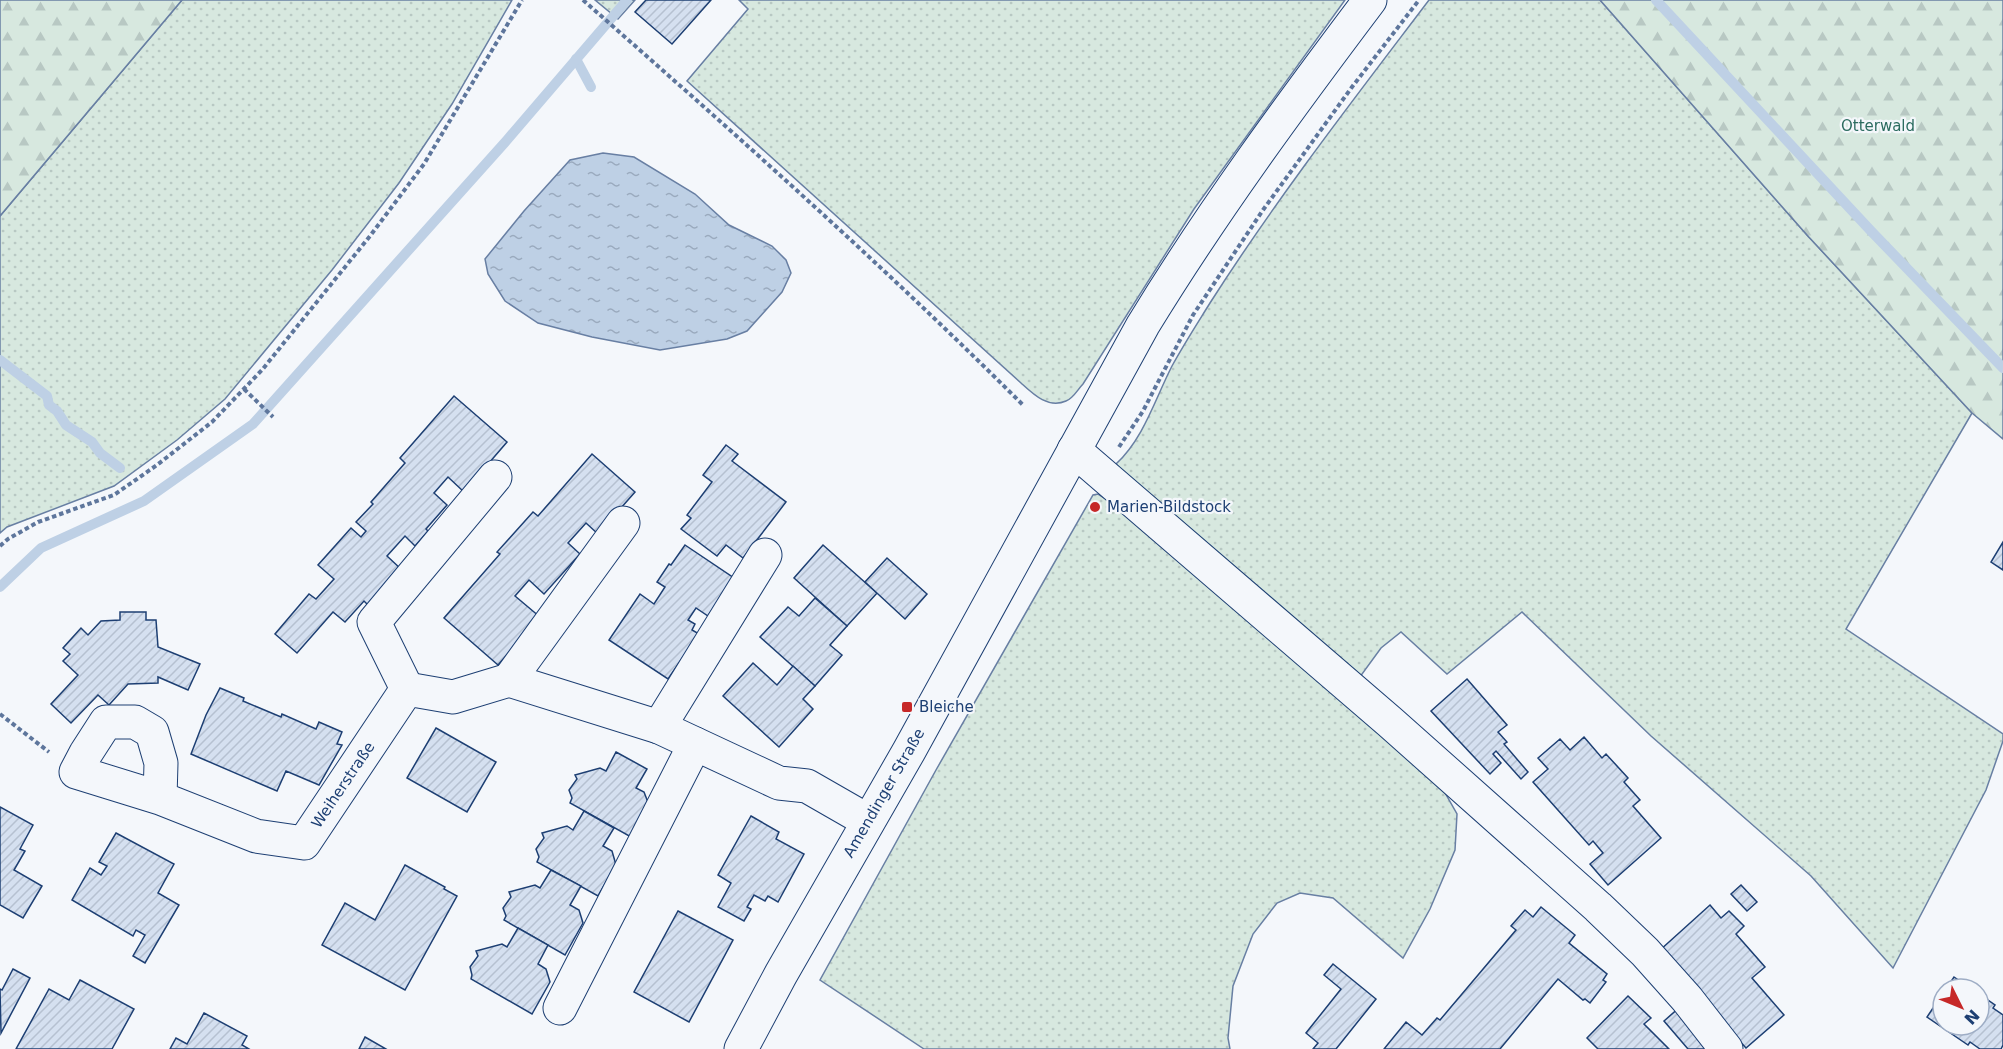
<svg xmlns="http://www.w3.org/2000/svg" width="2003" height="1049" font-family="'DejaVu Sans',sans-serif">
<defs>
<pattern id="grass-dots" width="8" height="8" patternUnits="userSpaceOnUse" patternTransform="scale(1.5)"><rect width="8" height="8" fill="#d7e8df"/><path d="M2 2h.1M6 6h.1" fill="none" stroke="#b8c8c3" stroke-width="1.8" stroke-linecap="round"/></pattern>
<pattern id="forest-firs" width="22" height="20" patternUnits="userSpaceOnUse" patternTransform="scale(1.5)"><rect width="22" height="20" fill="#d7e8df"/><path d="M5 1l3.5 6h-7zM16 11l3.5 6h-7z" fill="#b8c8c3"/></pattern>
<pattern id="water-ripples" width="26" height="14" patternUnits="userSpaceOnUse" patternTransform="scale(1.5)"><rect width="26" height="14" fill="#bed0e5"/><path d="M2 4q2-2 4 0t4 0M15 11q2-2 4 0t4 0" fill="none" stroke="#9aaabe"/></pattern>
<pattern id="building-hatch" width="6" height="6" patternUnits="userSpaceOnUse" patternTransform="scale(1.5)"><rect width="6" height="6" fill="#d5e0f0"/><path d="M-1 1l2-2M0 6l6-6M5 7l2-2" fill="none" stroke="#b6c1d1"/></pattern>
</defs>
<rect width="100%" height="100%" fill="#f4f7fb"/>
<g fill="url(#grass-dots)" stroke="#687fa3" stroke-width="1.5">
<polygon points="182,0 512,0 452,104 399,183 332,270 225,399 177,440 114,486 7,527 0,533 0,216"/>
<polygon points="595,0 635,0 618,19"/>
<path d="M739 0H1345L1194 209 1083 384C1078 389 1073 399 1066 401 1048 409 1033 394 1021 383L687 81 748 9Z"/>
<path d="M1429 0H1600L1807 235 1972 413 1846 629 2003 734V741L1986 790 1893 968 1811 876 1651 736 1522 612 1447 674 1401 632 1381 648 1357 681 1132 486 1116 464C1144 438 1155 399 1172 366 1184 344 1197 324 1210 303 1277 198 1354 99 1429 0Z"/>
<polygon points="1098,494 1114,504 1436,777 1457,814 1455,850 1430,909 1403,958 1333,898 1300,893 1277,903 1253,934 1233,986 1228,1038 1230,1049 924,1049 820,980 936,770 1093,495"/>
</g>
<g fill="url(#forest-firs)" stroke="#687fa3" stroke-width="1.5">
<polygon points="0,0 182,0 0,216"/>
<polygon points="1600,0 2003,0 2003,439 1972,413 1807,235"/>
</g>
<polygon fill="url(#water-ripples)" stroke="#687fa3" stroke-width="1.5" points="603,153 634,157 695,194 729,225 772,246 786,260 791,273 782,292 747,331 727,339 660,350 592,337 538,323 505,301 488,274 485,259 524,211 570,160"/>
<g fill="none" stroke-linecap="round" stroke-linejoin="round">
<g stroke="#bed0e5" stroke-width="10">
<polyline points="1656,0 1871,231 2003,368"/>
<polyline points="576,59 591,87"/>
<polyline points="0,360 47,396 49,405 57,411 66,425 92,442 100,453 120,468"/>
<polyline points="0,587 41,548 144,501 253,424 507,140 627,0"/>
</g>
</g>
<g fill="url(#building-hatch)" stroke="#1d3f73" stroke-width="1.5">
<polygon points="646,0 711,0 672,44 635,12"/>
<polygon points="454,396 507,442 464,492 448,477 434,493 447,505 426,529 428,531 415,546 405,536 387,556 402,570 370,607 364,601 345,622 333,612 297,653 275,634 309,594 316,599 334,579 318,565 351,528 361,537 366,531 356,522 373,504 371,502 405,463 400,458"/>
<polygon points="726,445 738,454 732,461 786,502 743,558 726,545 717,556 681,529 691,518 687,515 712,482 703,475"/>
<polygon points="592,454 635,492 598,534 586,523 568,543 580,554 544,594 529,580 515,596 540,617 498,665 444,618 500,554 497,552 533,512 538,516"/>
<polygon points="2003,542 2003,570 1991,562"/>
<polygon points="685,545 734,578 708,616 696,608 688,620 695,624 692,630 699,634 668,679 609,640 640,594 654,604 665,587 657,582 669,564 671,565"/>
<polygon points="823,545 877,593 847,626 794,578"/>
<polygon points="887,558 927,594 905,619 865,582"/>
<polygon points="815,598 847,626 830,645 842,655 815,686 760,637 788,607 799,616"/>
<polygon points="120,612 146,612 146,620 156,620 158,647 200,664 188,690 158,677 158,683 128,684 109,705 98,695 71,723 51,704 78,675 63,661 70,654 63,648 81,628 88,635 101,621 120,620"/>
<polygon points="753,663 777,685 793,666 815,686 803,699 813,709 779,747 723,696"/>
<polygon points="1467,679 1507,725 1498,732 1507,742 1504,744 1528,772 1521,779 1496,751 1493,754 1501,763 1490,774 1431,711"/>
<polygon points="220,688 244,698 243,701 281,717 282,714 316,729 319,722 342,732 337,744 342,745 319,785 286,771 277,791 191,754 206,715"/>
<polygon points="436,728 496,762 467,812 407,778"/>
<polygon points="1584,737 1602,758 1606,754 1628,778 1624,782 1640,800 1633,806 1661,838 1608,885 1590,864 1603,853 1593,841 1589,845 1533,782 1548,769 1538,758 1560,739 1570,750"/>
<polygon points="616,752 647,769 636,788 644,792 649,805 631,837 570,803 572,798 569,790 577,779 575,775 600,768 606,771"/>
<polygon points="0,807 33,825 20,849 25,851 14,870 42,886 23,918 0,905"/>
<polygon points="584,811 614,828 603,846 612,851 616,865 598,896 537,862 539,857 536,849 544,838 542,833 567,826 573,830"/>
<polygon points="751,816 779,832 776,839 804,854 778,902 768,896 765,901 754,895 747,907 751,909 744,921 718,907 731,883 718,875"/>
<polygon points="116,833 174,864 158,893 179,905 145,963 133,956 145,935 136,930 133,936 72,900 90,868 101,875 107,866 99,862"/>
<polygon points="405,865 445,887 444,889 457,896 405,990 322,945 345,903 375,920"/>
<polygon points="551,870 581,886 570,905 579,910 583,923 565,955 504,920 506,916 503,908 511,897 509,892 535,885 540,888"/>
<polygon points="1741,885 1757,902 1747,911 1731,894"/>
<polygon points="1710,905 1721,918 1729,911 1744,926 1736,934 1765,967 1752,978 1784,1015 1746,1048 1659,951"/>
<polygon points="1541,907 1575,935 1569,943 1607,974 1603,980 1606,982 1590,1003 1585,999 1583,1000 1558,979 1500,1049 1384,1049 1406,1022 1422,1035 1437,1018 1440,1020 1516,930 1511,926 1525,910 1533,917"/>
<polygon points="678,911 733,940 689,1022 634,992"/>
<polygon points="518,928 548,945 538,964 546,969 550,982 532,1014 471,979 472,975 470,967 478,956 476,951 502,944 507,947"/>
<polygon points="1333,964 1376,999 1336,1049 1313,1049 1318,1043 1306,1033 1341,989 1324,975"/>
<polygon points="13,969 30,978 1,1033 0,989 2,990"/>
<polygon points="1954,977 1972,989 1946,989"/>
<polygon points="80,980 134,1009 112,1049 16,1049 49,989 69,1000"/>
<polygon points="1943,993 1943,1025 1979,1025 1979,994 1995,1005 1993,1008 2003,1015 2003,1045 2001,1049 1980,1049 1970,1042 1968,1045 1927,1017"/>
<polygon points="1628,996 1651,1018 1644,1024 1669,1049 1598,1049 1587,1038"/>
<polygon points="1680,1007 1705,1049 1688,1049 1664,1021"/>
<polygon points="204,1013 247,1036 242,1045 249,1049 170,1049 176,1038 187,1044"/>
<polygon points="365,1037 386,1049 359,1049"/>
</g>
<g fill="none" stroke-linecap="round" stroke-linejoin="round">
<g stroke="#1d3f73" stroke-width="35">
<g id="minor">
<polyline points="1074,450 1390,722 1598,907 1645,952 1687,999 1726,1049"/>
<polyline points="509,680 623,523"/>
<polyline points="407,689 374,622 495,477"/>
<polyline points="659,727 765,555"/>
<polyline points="160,798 161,763 152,732 135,722 106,722 86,753 76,772 160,798 256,836 304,843 407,689 453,697 509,680 659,727 779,783 807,786 868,821"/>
<polyline points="560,1008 695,744"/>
<path d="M741 1049 781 974 909 751 1143 325C1212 212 1290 106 1370 0"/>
</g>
</g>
<g stroke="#5e769c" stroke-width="4" stroke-dasharray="4.5 3" stroke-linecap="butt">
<path d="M583 0C733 132 883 265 1024 406"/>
<polyline points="244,389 273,417"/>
<polyline points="1119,447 1143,411 1193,315 1263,210 1352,87 1419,0"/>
<polyline points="0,546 8,539 38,522 114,495 157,465 212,422 262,370 370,236 424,164 522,0"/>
<polyline points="0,714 49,752"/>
</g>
<use href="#minor" stroke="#f4f7fb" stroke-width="33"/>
</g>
<g fill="#c62828" stroke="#f4f7fb" stroke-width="2">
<circle cx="1095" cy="507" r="6"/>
<rect x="901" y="701" width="12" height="12" rx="3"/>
</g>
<g text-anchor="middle" stroke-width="4.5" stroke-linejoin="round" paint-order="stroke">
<g font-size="15" fill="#2c6c60" stroke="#f4f7fb">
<text x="1878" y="131">Otterwald</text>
</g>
<g font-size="15" fill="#1d3f73" stroke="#f4f7fb" text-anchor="start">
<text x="1107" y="512">Marien-Bildstock</text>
<text x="919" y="712">Bleiche</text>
</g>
<g font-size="15" fill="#1d3f73" stroke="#f4f7fb">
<text transform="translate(343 785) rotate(-56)" y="5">Weiherstraße</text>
<text transform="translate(884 793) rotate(-60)" y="5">Amendinger Straße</text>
</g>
</g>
<g transform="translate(1961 1007) rotate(133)"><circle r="28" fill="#f4f7fb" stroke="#9eadc5" stroke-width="1.5"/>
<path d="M0-4.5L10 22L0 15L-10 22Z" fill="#c62828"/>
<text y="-9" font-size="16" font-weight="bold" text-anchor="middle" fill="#1d3f73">N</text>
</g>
</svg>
